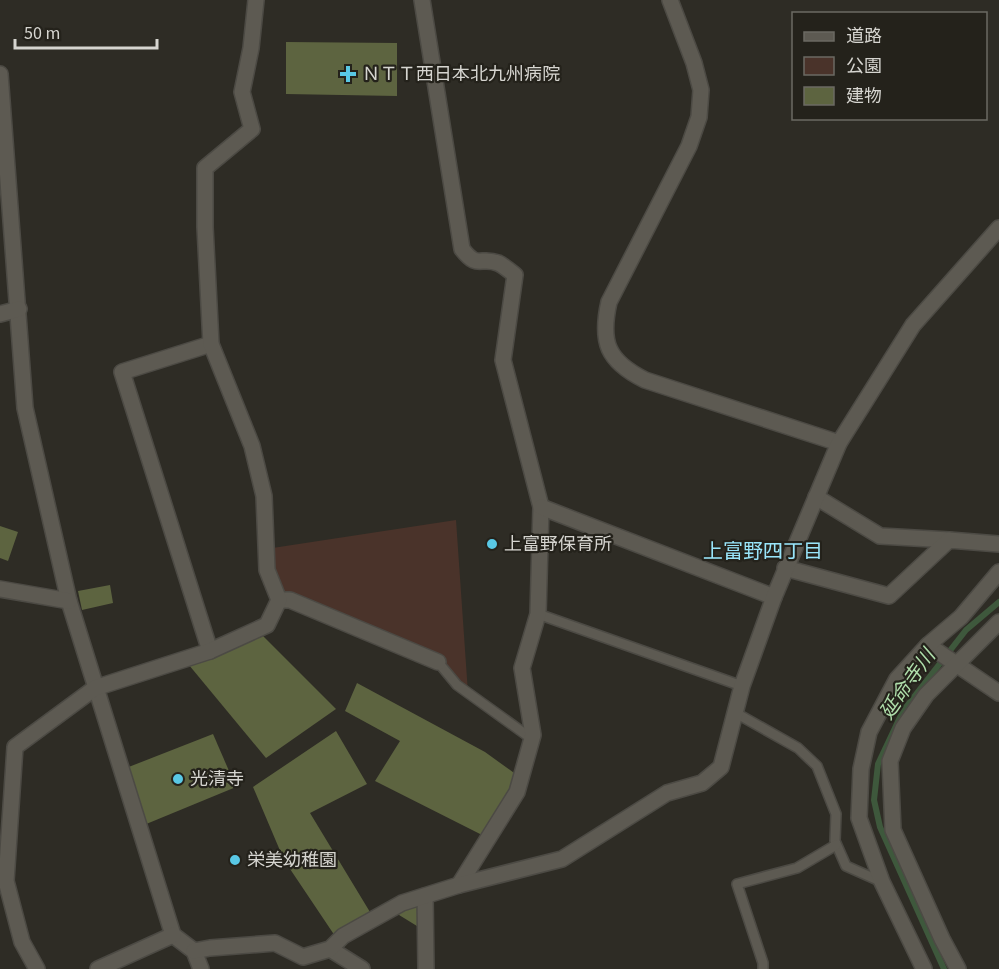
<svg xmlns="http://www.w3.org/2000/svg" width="999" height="969" font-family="'Source Sans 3','Noto Sans JP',sans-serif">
<rect width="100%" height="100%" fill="#2e2c25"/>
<polygon fill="#4a332a" points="456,520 468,693 438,662 279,600 266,549"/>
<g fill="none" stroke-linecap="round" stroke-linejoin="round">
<polyline stroke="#3e583c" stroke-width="6" points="944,969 880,827 874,800 878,764 903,711 966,630 999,602"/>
</g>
<g fill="#5d6440">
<polygon points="286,42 397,43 397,96 286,94"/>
<polygon points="0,526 18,532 8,561 0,558"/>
<polygon points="110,585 113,603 82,610 78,591"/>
<polygon points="257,630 336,709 266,758 184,659"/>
<polygon points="357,683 485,752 521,778 488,838 375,781 400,741 345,711"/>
<polygon points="336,731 367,784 310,813 373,917 337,939 284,860 253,787"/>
<polygon points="213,734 236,787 139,827 121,770"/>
<polygon points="425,896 425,931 391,910"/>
</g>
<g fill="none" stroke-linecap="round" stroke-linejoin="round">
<g stroke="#4c4a44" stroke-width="12">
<g id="service">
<polyline points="538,614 742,686"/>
<polyline points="438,662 457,685 532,739"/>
<polyline points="734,712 798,748 817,766 836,814 835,841 846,866 882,882"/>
<polyline points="763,969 763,963 737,884 797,868 836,845"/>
</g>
</g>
<g stroke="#4c4a44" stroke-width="18">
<g id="minor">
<path d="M422 0 462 249C478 270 480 256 498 263 503 265 510 271 515 275L503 360 541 507 538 614 522 668 533 735 517 792 459 885"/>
<path d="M670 0 694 63 701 90 699 117 689 146 609 302C600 342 607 361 645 380L839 443"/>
<polyline points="0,74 25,408 69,601 173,935 194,951 201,969"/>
<polyline points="0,314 19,309"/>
<polyline points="816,497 880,536 949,540"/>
<polyline points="541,507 774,597"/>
<polyline points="785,568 889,596 949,540 999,544"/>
<polyline points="0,589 69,601"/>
<polyline points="279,600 290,600 438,662"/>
<polyline points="928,645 999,693"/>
<polyline points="210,651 122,372 211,344"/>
<polyline points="425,896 426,969"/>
<polyline points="330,949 362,969"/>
<polyline points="194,951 210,948 275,943 303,957 330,949 343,936 402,903 459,885 562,859 667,793 702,783 721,767 742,686 774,597 839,443 913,325 999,228"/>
<polyline points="37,969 22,942 6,881 15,747 95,688 210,651 267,625 279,600 267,570 264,496 252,446 211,344 205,227 205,168 252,129 242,92 251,48 256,0"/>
<polyline points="98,969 173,935"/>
<polyline points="924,969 882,882 859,818 861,769 869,732 897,679 928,645 961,617 999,572"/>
<polyline points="958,969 942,939 893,830 890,761 903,728 926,695 999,622"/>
</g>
</g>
<use href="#service" stroke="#5d5a52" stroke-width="9"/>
<use href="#minor" stroke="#5d5a52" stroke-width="15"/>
</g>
<g fill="#59c8e5" stroke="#24221b" stroke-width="2">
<path d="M345 65h6v6h6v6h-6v6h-6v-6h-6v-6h6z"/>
<circle cx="492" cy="544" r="6"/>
<circle cx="178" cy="779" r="6"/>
<circle cx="235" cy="860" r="6"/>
</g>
<g text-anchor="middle" stroke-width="4.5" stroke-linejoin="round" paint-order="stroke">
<g font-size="18" fill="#d6d5d0" stroke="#24221b" text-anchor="start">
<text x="362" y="80">ＮＴＴ西日本北九州病院</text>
<text x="504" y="550">上富野保育所</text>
<text x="190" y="785">光清寺</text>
<text x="247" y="866">栄美幼稚園</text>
</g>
<g font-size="20" fill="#99e5fa" stroke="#24221b">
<text x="763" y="558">上富野四丁目</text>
</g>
<g font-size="20" font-style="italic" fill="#afdeab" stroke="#24221b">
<text transform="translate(907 684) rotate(-55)" y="7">延命寺川</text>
</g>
</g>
<rect x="792" y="12" width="195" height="108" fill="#24221b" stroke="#6b6a63" stroke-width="1.5"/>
<rect x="804" y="32" width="30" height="9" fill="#5d5a52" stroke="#6b6a63" stroke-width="1.5"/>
<text x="846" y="42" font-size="18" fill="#d6d5d0">道路</text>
<rect x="804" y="57" width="30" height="18" fill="#4a332a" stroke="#6b6a63" stroke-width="1.5"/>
<text x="846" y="72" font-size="18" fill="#d6d5d0">公園</text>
<rect x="804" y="87" width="30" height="18" fill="#5d6440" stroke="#6b6a63" stroke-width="1.5"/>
<text x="846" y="102" font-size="18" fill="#d6d5d0">建物</text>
<path d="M15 39v9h142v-9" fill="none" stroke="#d6d5d0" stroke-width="3"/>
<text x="24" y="39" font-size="18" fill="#d6d5d0" stroke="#24221b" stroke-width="4.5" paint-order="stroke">50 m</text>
</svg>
